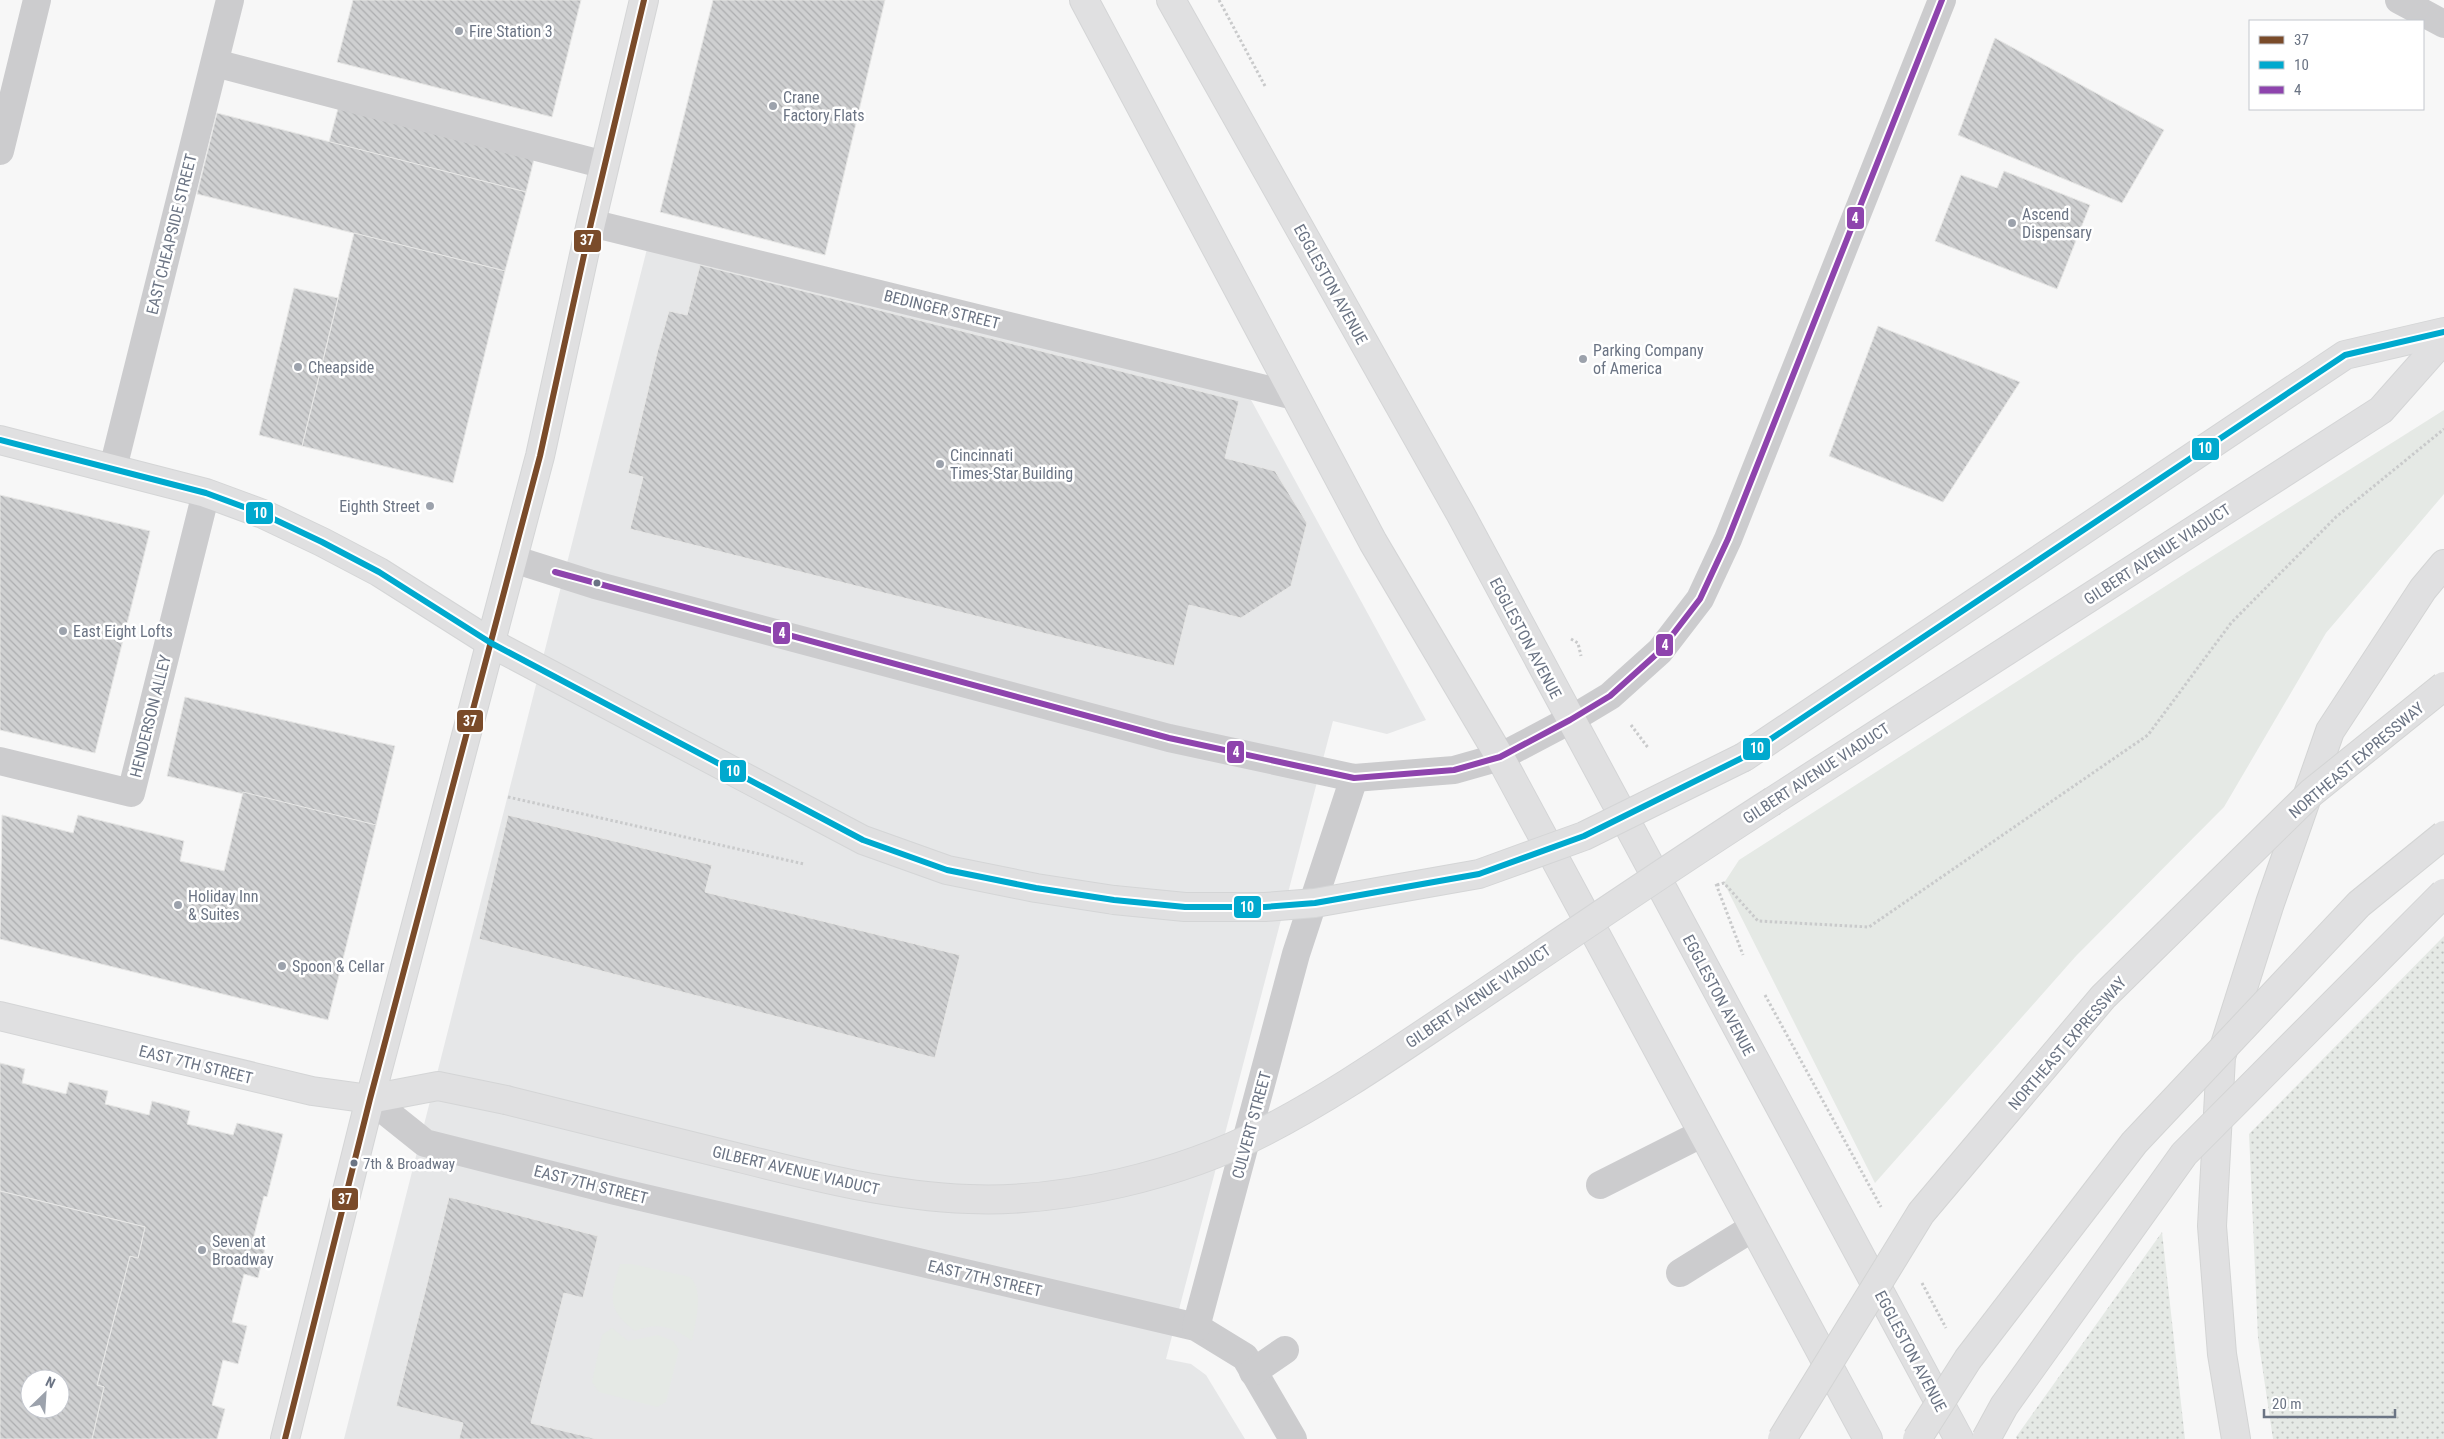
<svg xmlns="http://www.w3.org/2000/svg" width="2444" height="1439" font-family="'Roboto Condensed',sans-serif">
<defs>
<pattern id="grass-dots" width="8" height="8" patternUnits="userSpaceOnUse" patternTransform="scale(1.25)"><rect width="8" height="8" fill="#e5e9e5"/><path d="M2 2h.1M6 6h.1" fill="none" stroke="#bec1bf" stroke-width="1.8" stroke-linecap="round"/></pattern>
<pattern id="building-back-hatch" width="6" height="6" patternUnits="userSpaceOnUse" patternTransform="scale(1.25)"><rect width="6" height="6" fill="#cfd0d1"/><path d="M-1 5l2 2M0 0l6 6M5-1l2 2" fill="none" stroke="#acadaf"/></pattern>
</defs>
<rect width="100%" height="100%" fill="#f7f7f7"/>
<polygon fill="#e6e7e8" points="648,245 1250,398 1426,720 1387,734 1333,721 1166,1359 1191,1364 1206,1375 1245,1439 344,1439"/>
<g fill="url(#grass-dots)">
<polygon points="2444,936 2444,1439 2273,1439 2258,1338 2249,1134"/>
<polygon points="2162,1232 2185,1439 2017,1439 2016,1437"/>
</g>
<g fill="#e5e9e5">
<polygon points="2444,410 2444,494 2326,633 2224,807 2076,956 1875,1183 1724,883 1739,860 2189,571"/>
<path d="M620 1264H632L690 1277C705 1291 695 1323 692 1341 672 1326 658 1322 635 1331 605 1308 611 1296 620 1264Z"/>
<polygon points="612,1328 628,1341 658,1335 673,1341 679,1350 666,1402 657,1407 599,1392 592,1382 602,1335"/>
</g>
<g fill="url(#building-back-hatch)" stroke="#e7e7e6" fill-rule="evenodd">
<polygon points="353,0 581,0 552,117 337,62"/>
<polygon points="713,0 885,0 825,255 660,212"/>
<polygon points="1995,38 2164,130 2122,203 1958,135"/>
<polygon points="339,105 535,155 526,192 329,142"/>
<polygon points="217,113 526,192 505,271 197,194"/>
<polygon points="2004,171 2090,205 2057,289 1935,241 1961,175 1997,188"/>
<polygon points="354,233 505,271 453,483 302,446"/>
<polygon points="700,265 1239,401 1225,458 1275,471 1307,523 1291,586 1241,618 1189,605 1174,666 630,529 643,477 628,473 658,349 669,311 687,315"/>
<polygon points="294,288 338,298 302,446 259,435"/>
<polygon points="1878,326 2020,382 1943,502 1829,456"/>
<polygon points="0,495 150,531 95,753 0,730"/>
<polygon points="185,697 395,746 376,825 167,776"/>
<polygon points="243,792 376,825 328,1020 0,939 2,815 73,833 78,815 184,841 180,861 224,871"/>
<polygon points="508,815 712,865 705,892 960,955 935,1058 479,939"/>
<polygon points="0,1063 25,1069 22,1083 66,1094 69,1082 108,1091 105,1104 149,1115 152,1101 190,1111 187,1124 233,1135 237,1123 283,1134 267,1197 264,1196 253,1240 266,1244 258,1278 244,1274 232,1322 247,1326 238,1364 223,1360 212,1405 225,1409 217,1439 92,1439 104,1387 97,1385 130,1256 138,1258 145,1227 0,1191"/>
<path d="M0 1191 145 1227 138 1258 130 1256 97 1385 104 1387 92 1439H0ZM30 1379H60V1409H30Z"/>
<polygon points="449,1197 598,1236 583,1298 564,1293 531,1423 597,1439 459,1439 463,1423 396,1406"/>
</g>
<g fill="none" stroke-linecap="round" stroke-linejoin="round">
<g stroke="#d4d5d6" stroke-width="30">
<g id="major">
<polyline points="1084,0 1373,542 1500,757 1868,1439"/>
<polyline points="1171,0 1460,513 1959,1439"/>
<polyline points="0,440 206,493 263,514 322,542 379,572 491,643 863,840 947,870 1036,888 1114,900"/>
<polyline points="1744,757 2345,355 2444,332"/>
<polyline points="1773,801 2381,410 2444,339"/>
<polyline points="0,1016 312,1091 370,1099 438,1086 506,1100"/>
<polyline points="285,1439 370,1099 540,456 591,223 644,0"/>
</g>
</g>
<g stroke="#d3d4d4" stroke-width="30">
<polyline id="highway" points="2236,1439 2222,1354 2212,1226 2221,1057 2270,903 2330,731 2423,589 2444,564"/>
</g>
<g stroke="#c9cacb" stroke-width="3" stroke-dasharray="2.5 2.5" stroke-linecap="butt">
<polyline points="1219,0 1265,86"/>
<polyline points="1571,639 1578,643 1581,656"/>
<polyline points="1631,725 1649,749"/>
<polyline points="508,797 804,864"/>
<polyline points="1716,884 1743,955"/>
<polyline points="1717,885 1724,883 1758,921 1869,927 2148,735 2231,623 2336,517 2444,429"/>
<polyline points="1765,995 1881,1207"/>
<polyline points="1922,1283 1946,1328"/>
</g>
<g stroke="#ccccce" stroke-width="28">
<polyline points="2399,0 2444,24"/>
<polyline points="215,63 605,165"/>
<polyline points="0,151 37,0"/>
<polyline points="591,223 1294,396"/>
<polyline points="113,468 230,0"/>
<polyline points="513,559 595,585 1169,738 1354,778 1454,770 1500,757 1570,720 1610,696 1660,651 1700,599 1728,539 1942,0"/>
<polyline points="0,761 131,793 206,493"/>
<polyline points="370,1099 425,1143 615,1191 1196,1327 1245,1357 1293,1439"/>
<polyline points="1600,1185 1703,1133"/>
<polyline points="1680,1273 1754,1227"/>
<polyline points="1196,1327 1296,954 1354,778"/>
<polyline points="1253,1372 1285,1350"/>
</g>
<use href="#major" stroke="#e0e0e1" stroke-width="28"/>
<use href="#highway" stroke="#e0e0e1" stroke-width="28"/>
<g stroke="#d4d5d6" stroke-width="30" stroke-linecap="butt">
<g id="major-bridge">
<polyline points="1114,900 1185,907 1265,907 1315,903 1479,874 1584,836 1744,757"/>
<path d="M506 1100C582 1119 659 1138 736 1157 812 1176 889 1196 969 1199 1063 1203 1181 1175 1265 1131 1339 1093 1407 1044 1477 998 1575 932 1673 865 1773 801"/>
</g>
</g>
<g stroke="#d3d4d4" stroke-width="30" stroke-linecap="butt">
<g id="highway-bridge">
<polyline points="1782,1439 1921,1213 2103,997 2311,793 2444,686"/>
<polyline points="1917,1439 1968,1359 2134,1143 2359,904 2444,835"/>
<polyline points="1986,1439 2004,1406 2184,1154 2444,893"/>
</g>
</g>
<use href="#major-bridge" stroke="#e0e0e1" stroke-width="28"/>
<use href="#highway-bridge" stroke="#e0e0e1" stroke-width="28"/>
<g stroke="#fff" stroke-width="10">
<polyline id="bus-1" points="285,1439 370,1099 540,456 591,223 644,0"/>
</g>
<g stroke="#fff" stroke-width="10">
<polyline id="bus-2" points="0,440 206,493 263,514 322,542 379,572 491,643 863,840 947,870 1036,888 1114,900 1185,907 1265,907 1315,903 1479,874 1584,836 1744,757 2345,355 2444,332"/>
</g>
<g stroke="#fff" stroke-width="10">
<polyline id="bus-3" points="555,572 1169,738 1354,778 1454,770 1500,757 1570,720 1610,696 1660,651 1700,599 1728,539 1942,0"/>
</g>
<use href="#bus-1" stroke="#7a4b2a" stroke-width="6"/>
<use href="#bus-2" stroke="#00a9ce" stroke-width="6"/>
<use href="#bus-3" stroke="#8e44ad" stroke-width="6"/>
</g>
<g fill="#9ca2ac" stroke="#fff" stroke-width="2">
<circle cx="459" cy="31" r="5"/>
<circle cx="773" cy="106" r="5"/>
<circle cx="2012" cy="223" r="5"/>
<circle cx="1583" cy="359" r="5"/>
<circle cx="298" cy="367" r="5"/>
<circle cx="940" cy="464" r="5"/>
<circle cx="430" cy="506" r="5"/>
<circle cx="63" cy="631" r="5"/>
<circle cx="178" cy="905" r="5"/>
<circle cx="282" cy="966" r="5"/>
<circle cx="202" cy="1250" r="5"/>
</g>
<g fill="#6b7484" stroke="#fff" stroke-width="2">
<circle cx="597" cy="583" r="4.5"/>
<circle cx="354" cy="1163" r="4.5"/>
</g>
<g text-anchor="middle" stroke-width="5" stroke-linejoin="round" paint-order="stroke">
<g font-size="15" fill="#6b7484" stroke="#fff" text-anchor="start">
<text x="363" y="1169">7th &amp; Broadway</text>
</g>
<g font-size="16" fill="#6b7484" stroke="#fff" text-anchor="start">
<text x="469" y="37">Fire Station 3</text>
<text x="783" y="103">Crane<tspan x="783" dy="18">Factory Flats</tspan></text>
<text x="2022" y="220">Ascend<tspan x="2022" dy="18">Dispensary</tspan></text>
<text x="1593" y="356">Parking Company<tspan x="1593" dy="18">of America</tspan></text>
<text x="308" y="373">Cheapside</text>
<text x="950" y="461">Cincinnati<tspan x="950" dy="18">Times-Star Building</tspan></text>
<text x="420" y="512" text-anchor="end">Eighth Street</text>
<text x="73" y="637">East Eight Lofts</text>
<text x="188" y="902">Holiday Inn<tspan x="188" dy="18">&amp; Suites</tspan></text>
<text x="292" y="972">Spoon &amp; Cellar</text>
<text x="212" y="1247">Seven at<tspan x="212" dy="18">Broadway</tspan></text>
</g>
<g font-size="16" fill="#6b7484" stroke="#fff">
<text transform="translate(171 234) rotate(-76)" y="6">EAST CHEAPSIDE STREET</text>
<text transform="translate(1331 284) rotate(61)" y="6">EGGLESTON AVENUE</text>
<text transform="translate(942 309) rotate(14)" y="6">BEDINGER STREET</text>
<text transform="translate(2157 554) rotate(-33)" y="6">GILBERT AVENUE VIADUCT</text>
<text transform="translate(1526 638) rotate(62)" y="6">EGGLESTON AVENUE</text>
<text transform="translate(150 716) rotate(-76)" y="6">HENDERSON ALLEY</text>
<text transform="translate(2356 760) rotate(-40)" y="6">NORTHEAST EXPRESSWAY</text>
<text transform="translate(1816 773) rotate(-33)" y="6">GILBERT AVENUE VIADUCT</text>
<text transform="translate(1719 995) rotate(62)" y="6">EGGLESTON AVENUE</text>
<text transform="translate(1478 996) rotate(-34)" y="6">GILBERT AVENUE VIADUCT</text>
<text transform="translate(2067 1043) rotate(-49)" y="6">NORTHEAST EXPRESSWAY</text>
<text transform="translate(196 1064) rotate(14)" y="6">EAST 7TH STREET</text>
<text transform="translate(1251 1125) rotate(-75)" y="6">CULVERT STREET</text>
<text transform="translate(796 1170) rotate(13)" y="6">GILBERT AVENUE VIADUCT</text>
<text transform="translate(591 1184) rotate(14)" y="6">EAST 7TH STREET</text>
<text transform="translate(985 1278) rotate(13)" y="6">EAST 7TH STREET</text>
<text transform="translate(1911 1351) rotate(62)" y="6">EGGLESTON AVENUE</text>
</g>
</g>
<g stroke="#fff" stroke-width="2">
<rect x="1846" y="206" width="19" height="24" rx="5" fill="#8e44ad"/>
<rect x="573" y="229" width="29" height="24" rx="5" fill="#7a4b2a"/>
<rect x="2191" y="437" width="29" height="24" rx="5" fill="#00a9ce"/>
<rect x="245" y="501" width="29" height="24" rx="5" fill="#00a9ce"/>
<rect x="772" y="621" width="19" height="24" rx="5" fill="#8e44ad"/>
<rect x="1655" y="633" width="19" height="24" rx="5" fill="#8e44ad"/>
<rect x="456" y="709" width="28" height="24" rx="5" fill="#7a4b2a"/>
<rect x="1742" y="737" width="29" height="24" rx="5" fill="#00a9ce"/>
<rect x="1226" y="740" width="19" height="24" rx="5" fill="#8e44ad"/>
<rect x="719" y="759" width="28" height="24" rx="5" fill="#00a9ce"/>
<rect x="1233" y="895" width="29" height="24" rx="5" fill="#00a9ce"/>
<rect x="331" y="1187" width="28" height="24" rx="5" fill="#7a4b2a"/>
</g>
<g font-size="14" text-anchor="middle" font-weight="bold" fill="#fff">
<text x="1855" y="223">4</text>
<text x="587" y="245">37</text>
<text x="2205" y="453">10</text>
<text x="260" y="518">10</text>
<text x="782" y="638">4</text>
<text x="1665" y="650">4</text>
<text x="470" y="726">37</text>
<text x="1757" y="753">10</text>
<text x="1236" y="757">4</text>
<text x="733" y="776">10</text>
<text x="1247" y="912">10</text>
<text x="345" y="1204">37</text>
</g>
<rect x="2249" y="20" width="175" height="90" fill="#ffffff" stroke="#c4c7ce"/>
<rect x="2259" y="36" width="25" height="8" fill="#7a4b2a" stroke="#c4c7ce"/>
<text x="2294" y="45" font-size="15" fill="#6b7484">37</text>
<rect x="2259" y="61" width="25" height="8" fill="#00a9ce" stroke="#c4c7ce"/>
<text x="2294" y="70" font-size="15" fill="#6b7484">10</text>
<rect x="2259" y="86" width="25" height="8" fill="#8e44ad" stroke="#c4c7ce"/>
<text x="2294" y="95" font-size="15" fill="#6b7484">4</text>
<g transform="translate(45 1394) rotate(25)"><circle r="24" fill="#ffffff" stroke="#c4c7ce"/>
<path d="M0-4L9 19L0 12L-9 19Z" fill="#9ca2ac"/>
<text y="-8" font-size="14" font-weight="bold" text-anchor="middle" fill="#6b7484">N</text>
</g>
<path d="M2264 1409v8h131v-8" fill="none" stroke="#6b7484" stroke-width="2.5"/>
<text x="2272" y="1409" font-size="15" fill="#6b7484" stroke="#ffffff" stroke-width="4" paint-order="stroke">20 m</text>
</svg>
